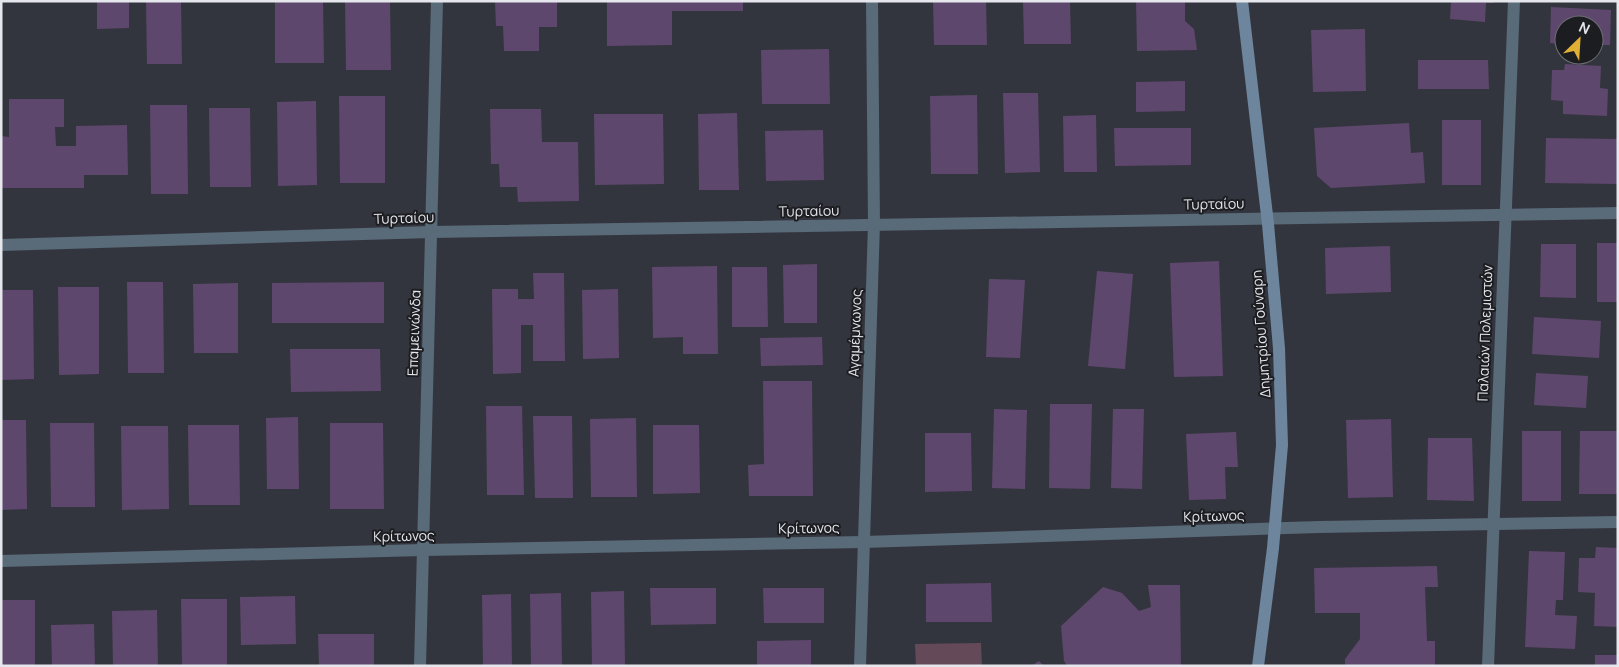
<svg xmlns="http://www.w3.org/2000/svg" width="1619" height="667" font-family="Manrope,sans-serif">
<rect width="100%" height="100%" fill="#33353e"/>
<polygon fill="#644a58" points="981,643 982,666 916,666 915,644"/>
<g fill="#5e476c">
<polygon points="97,1 129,1 129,28 97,29"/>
<polygon points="146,1 181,1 182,64 147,64"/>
<polygon points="275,1 323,1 324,63 275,63"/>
<polygon points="345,1 390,1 391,70 346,70"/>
<polygon points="495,1 557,1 557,27 539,27 539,51 504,51 503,26 496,26"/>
<polygon points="607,1 743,1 743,11 672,11 672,45 607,46"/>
<polygon points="933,1 986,1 987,45 934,45"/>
<polygon points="1023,1 1070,1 1071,44 1024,44"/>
<polygon points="1136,1 1185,1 1185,21 1194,29 1197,50 1137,51"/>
<polygon points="1451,1 1461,2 1494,1 1494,3 1486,3 1485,22 1450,19"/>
<polygon points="1551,7 1611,10 1610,45 1594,45 1594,25 1564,25 1564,44 1550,43"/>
<polygon points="1365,29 1366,91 1313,92 1311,30"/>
<polygon points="829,49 830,104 762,104 761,50"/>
<polygon points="1418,60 1488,60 1489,89 1418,89"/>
<polygon points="1565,64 1601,66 1600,88 1608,89 1607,116 1563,114 1563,101 1551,100 1552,70 1564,70"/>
<polygon points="1185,81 1185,111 1136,112 1136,82"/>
<polygon points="1003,93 1038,93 1040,172 1005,173"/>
<polygon points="977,95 978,174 931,174 930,96"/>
<polygon points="339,96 385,96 385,183 340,183"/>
<polygon points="9,99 64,99 64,127 55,127 56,146 76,146 76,126 127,125 128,175 84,175 84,188 1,188 1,136 9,137"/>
<polygon points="316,101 317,185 278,186 277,102"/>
<polygon points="150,105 187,105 188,194 151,194"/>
<polygon points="209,108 250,108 251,187 210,187"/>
<polygon points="490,109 541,109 542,142 578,142 579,201 518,202 517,187 500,187 499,164 491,164"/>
<polygon points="737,113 739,190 699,190 698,114"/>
<polygon points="594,114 663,114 664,184 595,185"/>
<polygon points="1096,115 1097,172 1064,172 1063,116"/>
<rect x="1442" y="120" width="39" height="65"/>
<polygon points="1409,123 1411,153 1423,152 1425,183 1331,188 1317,176 1314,128"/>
<polygon points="1114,128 1191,128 1191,165 1115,166"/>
<polygon points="823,130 824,180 766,181 765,131"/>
<polygon points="1546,138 1618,139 1618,184 1545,183"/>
<rect x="1597" y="243" width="21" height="59"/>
<polygon points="1541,244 1576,244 1576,298 1540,297"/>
<polygon points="1390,246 1391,292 1326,294 1325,248"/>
<polygon points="1219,261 1223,376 1174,377 1170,263"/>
<polygon points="817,264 817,323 784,323 783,265"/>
<polygon points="717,266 718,354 683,354 683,337 653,338 652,267"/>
<polygon points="732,267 767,267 768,327 732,327"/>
<polygon points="1097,271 1133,274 1125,369 1088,366"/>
<polygon points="533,273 564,273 565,361 533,361 533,325 521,325 521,373 493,374 492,289 518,289 518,299 534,299"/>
<polygon points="989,279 1025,280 1020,358 986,357"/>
<polygon points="127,282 163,282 164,373 128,373"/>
<polygon points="384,282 384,323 272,323 272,283"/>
<polygon points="238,283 238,353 194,353 193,284"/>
<polygon points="58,287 99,287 99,374 59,375"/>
<polygon points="618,289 619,358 583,359 582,290"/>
<polygon points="1,290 33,290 34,379 1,380"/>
<polygon points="1534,317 1601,321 1599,358 1532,354"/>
<polygon points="822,337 823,365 761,366 760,338"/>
<polygon points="290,349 380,349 381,391 291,392"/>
<polygon points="1536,373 1588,376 1586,408 1534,405"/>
<polygon points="763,381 812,381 813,496 749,496 748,465 764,464"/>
<polygon points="1050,404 1092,404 1090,489 1049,488"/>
<polygon points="486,406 522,406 524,495 487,495"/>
<polygon points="994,409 1027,410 1025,489 992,488"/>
<polygon points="1113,409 1144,409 1142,489 1111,488"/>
<polygon points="533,416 572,416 573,498 535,498"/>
<polygon points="298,417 299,489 267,489 266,418"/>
<polygon points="636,418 637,497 591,497 590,419"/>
<polygon points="1391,419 1393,497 1348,498 1346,420"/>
<polygon points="1,420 26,420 27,509 1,510"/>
<polygon points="50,423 94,423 95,507 51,507"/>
<polygon points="330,423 383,423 384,509 330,509"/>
<polygon points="188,425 239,425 240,505 189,505"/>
<polygon points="653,425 699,425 700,493 653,494"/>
<polygon points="121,426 168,426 169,509 122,510"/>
<rect x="1522" y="431" width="39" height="70"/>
<polygon points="1580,431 1618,431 1618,494 1579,494"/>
<polygon points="1236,432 1238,467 1225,467 1226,499 1189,500 1186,434"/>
<polygon points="925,433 971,433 972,491 925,492"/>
<polygon points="1428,438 1472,438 1474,501 1427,500"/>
<polygon points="1596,547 1618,548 1618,627 1594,626 1595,593 1578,592 1579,558 1595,558"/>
<polygon points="1529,551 1565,552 1563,600 1556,600 1555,615 1577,616 1575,649 1525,647"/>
<polygon points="1437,566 1438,587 1425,587 1427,641 1435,641 1435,666 1345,666 1345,659 1360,639 1360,613 1315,613 1314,568"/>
<polygon points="991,583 992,622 926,622 926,584"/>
<polygon points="1148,585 1180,585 1181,666 1067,666 1064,661 1061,626 1103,587 1122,593 1139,611 1151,607"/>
<polygon points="650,588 716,588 716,624 651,625"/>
<polygon points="763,588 824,588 824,623 764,623"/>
<polygon points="624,591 625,666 592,666 591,592"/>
<polygon points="561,593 562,666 531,666 530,594"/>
<polygon points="511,594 512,666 483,666 482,595"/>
<polygon points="295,596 296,644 241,645 240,597"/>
<polygon points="181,599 227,599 227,666 182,666"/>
<rect x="1" y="600" width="34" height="66"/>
<polygon points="157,610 158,666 113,666 112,611"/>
<polygon points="94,624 95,666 52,666 51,625"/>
<polygon points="318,634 374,634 374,666 319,666"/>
<polygon points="811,640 811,666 757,666 757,641"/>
<rect x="1595" y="655" width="23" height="11"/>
<polygon points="1039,661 1044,666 1031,666"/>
</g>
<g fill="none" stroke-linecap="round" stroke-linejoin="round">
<g stroke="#596a78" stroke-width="12">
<polyline points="1,245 431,232 1618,213"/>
<polyline points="1,561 423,550 864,542 1319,527 1618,522"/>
<polyline points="420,666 437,1"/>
<polyline points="860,666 874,224 872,1"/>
<polyline points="1488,666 1514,1"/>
</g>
<polyline stroke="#6d869d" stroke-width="12" points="1242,1 1268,224 1279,348 1282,445 1273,548 1258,666"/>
</g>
<g text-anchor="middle" stroke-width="4" stroke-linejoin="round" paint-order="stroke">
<g font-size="14" fill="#e6e7ed" stroke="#1c1d21">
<text transform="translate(1214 204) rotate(-1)" y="5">Τυρταίου</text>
<text transform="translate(809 211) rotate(-1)" y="5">Τυρταίου</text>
<text transform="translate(404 218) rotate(-2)" y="5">Τυρταίου</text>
<text transform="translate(414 333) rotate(-88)" y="5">Επαμεινώνδα</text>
<text transform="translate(855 333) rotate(-88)" y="5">Αγαμέμνωνος</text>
<text transform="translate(1485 333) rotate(-88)" y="5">Παλαιών Πολεμιστών</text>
<text transform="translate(1261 334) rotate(-94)" y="5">Δημητρίου Γούναρη</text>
<text transform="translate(1214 516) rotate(-2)" y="5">Κρίτωνος</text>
<text transform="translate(809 528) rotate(-1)" y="5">Κρίτωνος</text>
<text transform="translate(404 536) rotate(-1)" y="5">Κρίτωνος</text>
</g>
</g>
<rect width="1619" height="667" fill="none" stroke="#e6e7ed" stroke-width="5"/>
<g transform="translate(1579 40) rotate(25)"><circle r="24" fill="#1c1d21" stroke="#6d6e73"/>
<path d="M0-4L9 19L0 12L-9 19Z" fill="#dfb033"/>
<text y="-8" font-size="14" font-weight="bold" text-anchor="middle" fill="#e6e7ed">N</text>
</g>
</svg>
